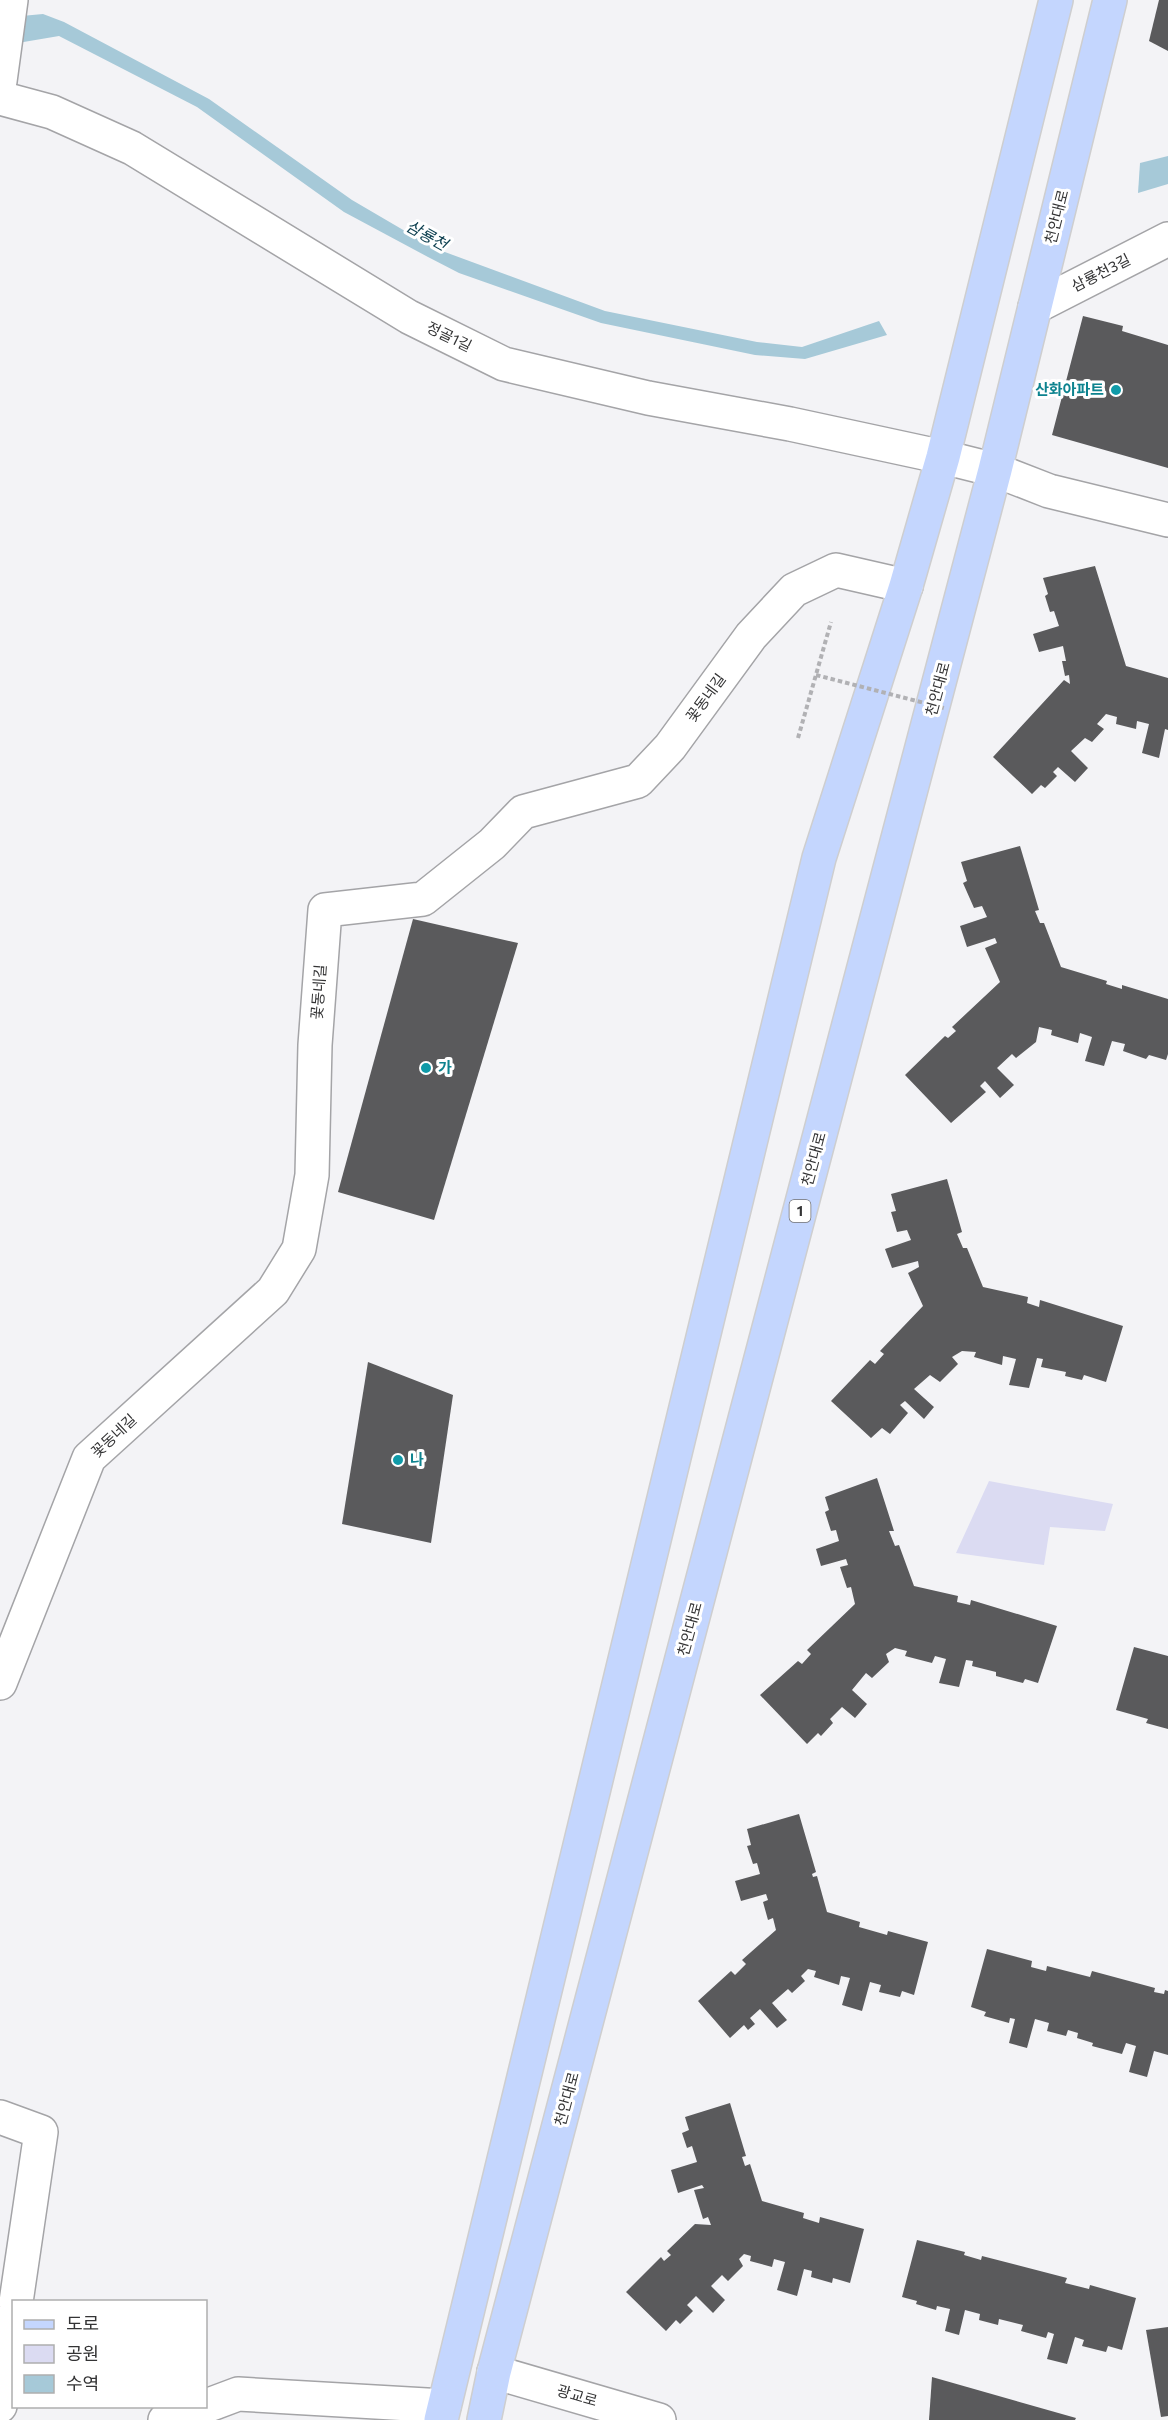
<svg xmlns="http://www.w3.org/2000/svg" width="1168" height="2420" font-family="Commissioner,'Noto Sans KR',sans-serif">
<rect width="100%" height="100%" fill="#f3f3f6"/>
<polygon fill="#dbdbf2" points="989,1481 1113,1504 1105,1531 1050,1527 1044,1565 956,1553"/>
<g fill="#a6c9d8">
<polygon points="43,14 64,22 209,99 352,200 434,248 605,311 757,342 802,347 879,321 887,335 805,359 755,355 601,323 459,273 428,257 344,212 197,107 59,36 0,46 0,18"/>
<polygon points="1168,156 1168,184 1138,193 1140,163"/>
</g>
<g fill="#5a5a5c">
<polygon points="1159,0 1168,0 1168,51 1149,41"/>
<polygon points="1083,316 1123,326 1122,331 1168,345 1168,468 1052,435"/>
<polygon points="1095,566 1126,666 1168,678 1168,730 1165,729 1159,758 1142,753 1149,724 1137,721 1136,729 1116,724 1117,717 1106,714 1097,724 1104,729 1092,742 1085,738 1071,751 1088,768 1075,782 1058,767 1053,772 1057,776 1045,788 1041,785 1032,794 993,757 1064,680 1070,684 1069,675 1065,676 1062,661 1066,661 1063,646 1039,652 1033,634 1059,626 1054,611 1050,612 1045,596 1048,594 1043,578"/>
<polygon points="1020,846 1039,910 1035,911 1040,923 1044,923 1061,967 1107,981 1106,984 1122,989 1122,985 1168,999 1168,1054 1166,1060 1149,1055 1146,1059 1123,1051 1125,1044 1112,1041 1104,1066 1085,1061 1092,1037 1080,1033 1078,1043 1051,1035 1052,1030 1039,1027 1036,1042 1016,1058 1012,1054 997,1068 1014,1085 1000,1098 985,1081 980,1086 986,1092 951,1123 905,1075 945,1036 948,1038 956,1031 952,1027 1000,982 985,948 997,943 995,938 967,947 960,926 987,917 982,906 974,908 963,883 967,881 961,862"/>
<polygon points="413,919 518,943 434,1220 338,1192"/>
<polygon points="947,1179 962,1232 957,1234 963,1248 967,1248 983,1287 1028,1297 1027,1303 1039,1307 1040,1300 1123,1326 1106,1382 1084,1375 1082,1380 1065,1376 1066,1372 1041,1367 1043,1359 1037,1358 1029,1388 1009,1385 1016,1359 1003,1356 1002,1365 974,1357 976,1352 962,1351 952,1357 958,1364 940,1382 930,1375 914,1389 934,1407 924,1419 905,1401 900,1405 908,1413 890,1434 882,1428 871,1438 831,1401 870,1360 875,1364 884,1354 880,1351 923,1306 908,1273 919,1267 918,1261 892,1268 885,1249 911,1240 907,1230 897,1232 891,1212 896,1211 891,1194"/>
<polygon points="368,1362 453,1395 431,1543 342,1524"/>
<polygon points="877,1478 894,1531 889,1531 895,1546 899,1545 914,1586 958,1596 957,1602 970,1605 971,1600 1057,1626 1038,1683 1025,1679 1023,1683 996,1676 996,1672 972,1666 973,1661 966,1660 959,1687 939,1683 946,1659 935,1656 932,1663 905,1656 907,1651 895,1648 886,1654 889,1662 872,1678 866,1673 852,1690 867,1704 855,1718 842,1707 830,1719 833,1723 821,1736 818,1733 807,1744 760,1695 798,1661 802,1664 811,1654 807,1650 855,1604 851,1587 847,1588 840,1567 848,1565 846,1559 821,1566 816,1549 839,1541 836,1530 831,1531 825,1512 829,1510 825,1497"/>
<polygon points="1134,1647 1168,1656 1168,1729 1146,1723 1148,1719 1116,1710"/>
<polygon points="799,1814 816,1872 812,1874 813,1877 817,1876 827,1912 860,1922 859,1927 887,1935 888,1931 928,1942 914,1995 902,1991 900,1997 879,1992 881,1985 870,1982 862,2011 842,2005 850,1978 841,1976 839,1985 814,1977 816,1971 808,1969 801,1976 805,1981 792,1993 788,1989 772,2003 787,2020 777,2028 760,2009 750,2018 755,2024 748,2030 744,2025 730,2038 698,2001 731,1971 735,1975 746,1964 742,1960 776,1930 773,1918 768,1920 763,1902 768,1900 766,1894 741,1901 735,1881 760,1874 757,1863 753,1864 747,1846 751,1845 747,1829"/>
<polygon points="987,1949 1032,1961 1031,1967 1046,1971 1047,1966 1090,1977 1092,1971 1155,1988 1154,1992 1164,1994 1165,1990 1168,1991 1168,2055 1154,2051 1147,2077 1129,2072 1136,2046 1126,2043 1122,2054 1092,2046 1093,2043 1077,2038 1078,2033 1068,2030 1066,2036 1047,2031 1049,2023 1035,2019 1027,2048 1009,2043 1015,2019 1010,2018 1009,2023 984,2016 986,2012 971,2007"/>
<polygon points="730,2103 746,2156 742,2157 745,2166 750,2164 762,2201 804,2213 803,2218 819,2223 820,2217 864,2229 850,2283 833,2278 832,2283 811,2277 812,2271 804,2269 797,2296 777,2290 785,2262 774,2259 772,2267 750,2261 751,2256 744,2254 739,2259 743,2266 728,2281 722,2275 711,2286 725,2300 713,2313 696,2296 687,2305 693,2311 680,2324 676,2320 666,2331 626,2292 661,2257 664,2261 671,2255 667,2251 695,2224 711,2225 708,2217 703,2219 694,2190 704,2188 702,2185 678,2193 671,2170 697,2162 692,2146 687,2148 682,2133 689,2130 685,2117"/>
<polygon points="917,2240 965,2252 964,2255 981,2260 982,2256 1067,2278 1065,2283 1089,2289 1090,2285 1136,2298 1122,2350 1108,2346 1106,2352 1082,2346 1084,2340 1075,2337 1067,2364 1047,2359 1054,2334 1048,2332 1046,2338 1021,2331 1023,2325 999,2319 998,2325 979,2320 980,2314 965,2310 959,2335 945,2331 950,2309 937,2306 936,2310 916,2304 917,2301 902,2297"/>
<polygon points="1168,2327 1168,2416 1161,2417 1146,2330"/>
<polygon points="932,2377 1076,2418 1075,2420 929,2420"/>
</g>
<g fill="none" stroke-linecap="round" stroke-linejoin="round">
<g stroke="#a4a4a7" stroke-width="36">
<g id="minor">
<polyline points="0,81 11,0"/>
<polyline points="0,98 52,112 132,148 409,317 504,364 648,398 790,424 943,457 995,470 1049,491 1168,520"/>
<polyline points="1035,307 1168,239"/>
<polyline points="0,1683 89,1458 273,1291 299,1249 312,1175 315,1045 325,910 423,899 492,844 523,812 638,781 670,747 751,636 794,590 836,570 906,586"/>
<polyline points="0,2117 41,2132 16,2302"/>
<polyline points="494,2372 659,2420"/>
<polyline points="0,2406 14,2316"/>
<polyline points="206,2406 238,2394 444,2406"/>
<polyline points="165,2420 203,2406"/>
</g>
</g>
<g stroke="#cececf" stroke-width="36">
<g id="major">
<polyline points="441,2420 819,858 906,586 943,457 1056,0"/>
<polyline points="484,2420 494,2372 995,470 1110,0"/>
</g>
</g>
<polyline stroke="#b1b1b4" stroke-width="4" stroke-dasharray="4.5 3" stroke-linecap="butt" points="798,738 831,622"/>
<use href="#minor" stroke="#fff" stroke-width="33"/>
<use href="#major" stroke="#c4d6fe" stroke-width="33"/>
<polyline stroke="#b1b1b4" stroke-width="4" stroke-dasharray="4.5 3" stroke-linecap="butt" points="816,675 944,708"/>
</g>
<g fill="#0f9aa8" stroke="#fff" stroke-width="2">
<circle cx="1116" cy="390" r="6"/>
<circle cx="426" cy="1068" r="6"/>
<circle cx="398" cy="1460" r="6"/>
</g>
<g text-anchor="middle" stroke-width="6" stroke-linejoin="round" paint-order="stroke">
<rect fill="#fff" stroke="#717172" stroke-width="1.5" x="789.5" y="1200" width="21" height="22" rx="4.5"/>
<g font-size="14" font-weight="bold" fill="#343435">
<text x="800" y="1216">1</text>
</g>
<g font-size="15" fill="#343435" stroke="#fff">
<text transform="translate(1057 217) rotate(-76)" y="5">천안대로</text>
<text transform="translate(1101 273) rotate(-27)" y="5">삼룡천3길</text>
<text transform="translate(449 337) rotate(26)" y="5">정골1길</text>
<text transform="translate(938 689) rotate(-75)" y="5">천안대로</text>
<text transform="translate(706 698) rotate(-54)" y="5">꽃동네길</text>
<text transform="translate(319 992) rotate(-86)" y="5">꽃동네길</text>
<text transform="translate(814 1159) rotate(-75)" y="5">천안대로</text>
<text transform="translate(114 1436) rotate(-43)" y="5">꽃동네길</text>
<text transform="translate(690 1629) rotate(-75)" y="5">천안대로</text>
<text transform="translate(567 2099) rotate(-75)" y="5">천안대로</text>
<text transform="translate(577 2396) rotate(16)" y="5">광교로</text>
</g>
<g font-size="15" font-weight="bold" fill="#0d838f" stroke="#fff" text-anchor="start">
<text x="1104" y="395" text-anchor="end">산화아파트</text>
<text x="438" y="1073">가</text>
<text x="410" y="1465">나</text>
</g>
<g font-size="16" font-style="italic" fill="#0f4151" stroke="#fff">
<text transform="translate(427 235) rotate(29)" y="6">삼룡천</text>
</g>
</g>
<rect x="12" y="2300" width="195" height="108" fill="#ffffff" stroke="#aeaeae" stroke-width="1.5"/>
<rect x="24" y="2320" width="30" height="9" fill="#c4d6fe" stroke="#aeaeae" stroke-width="1.5"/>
<text x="66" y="2330" font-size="18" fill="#343435">도로</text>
<rect x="24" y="2345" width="30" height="18" fill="#dbdbf2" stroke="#aeaeae" stroke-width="1.5"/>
<text x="66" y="2360" font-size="18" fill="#343435">공원</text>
<rect x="24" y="2375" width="30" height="18" fill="#a6c9d8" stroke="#aeaeae" stroke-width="1.5"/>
<text x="66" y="2390" font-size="18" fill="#343435">수역</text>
</svg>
